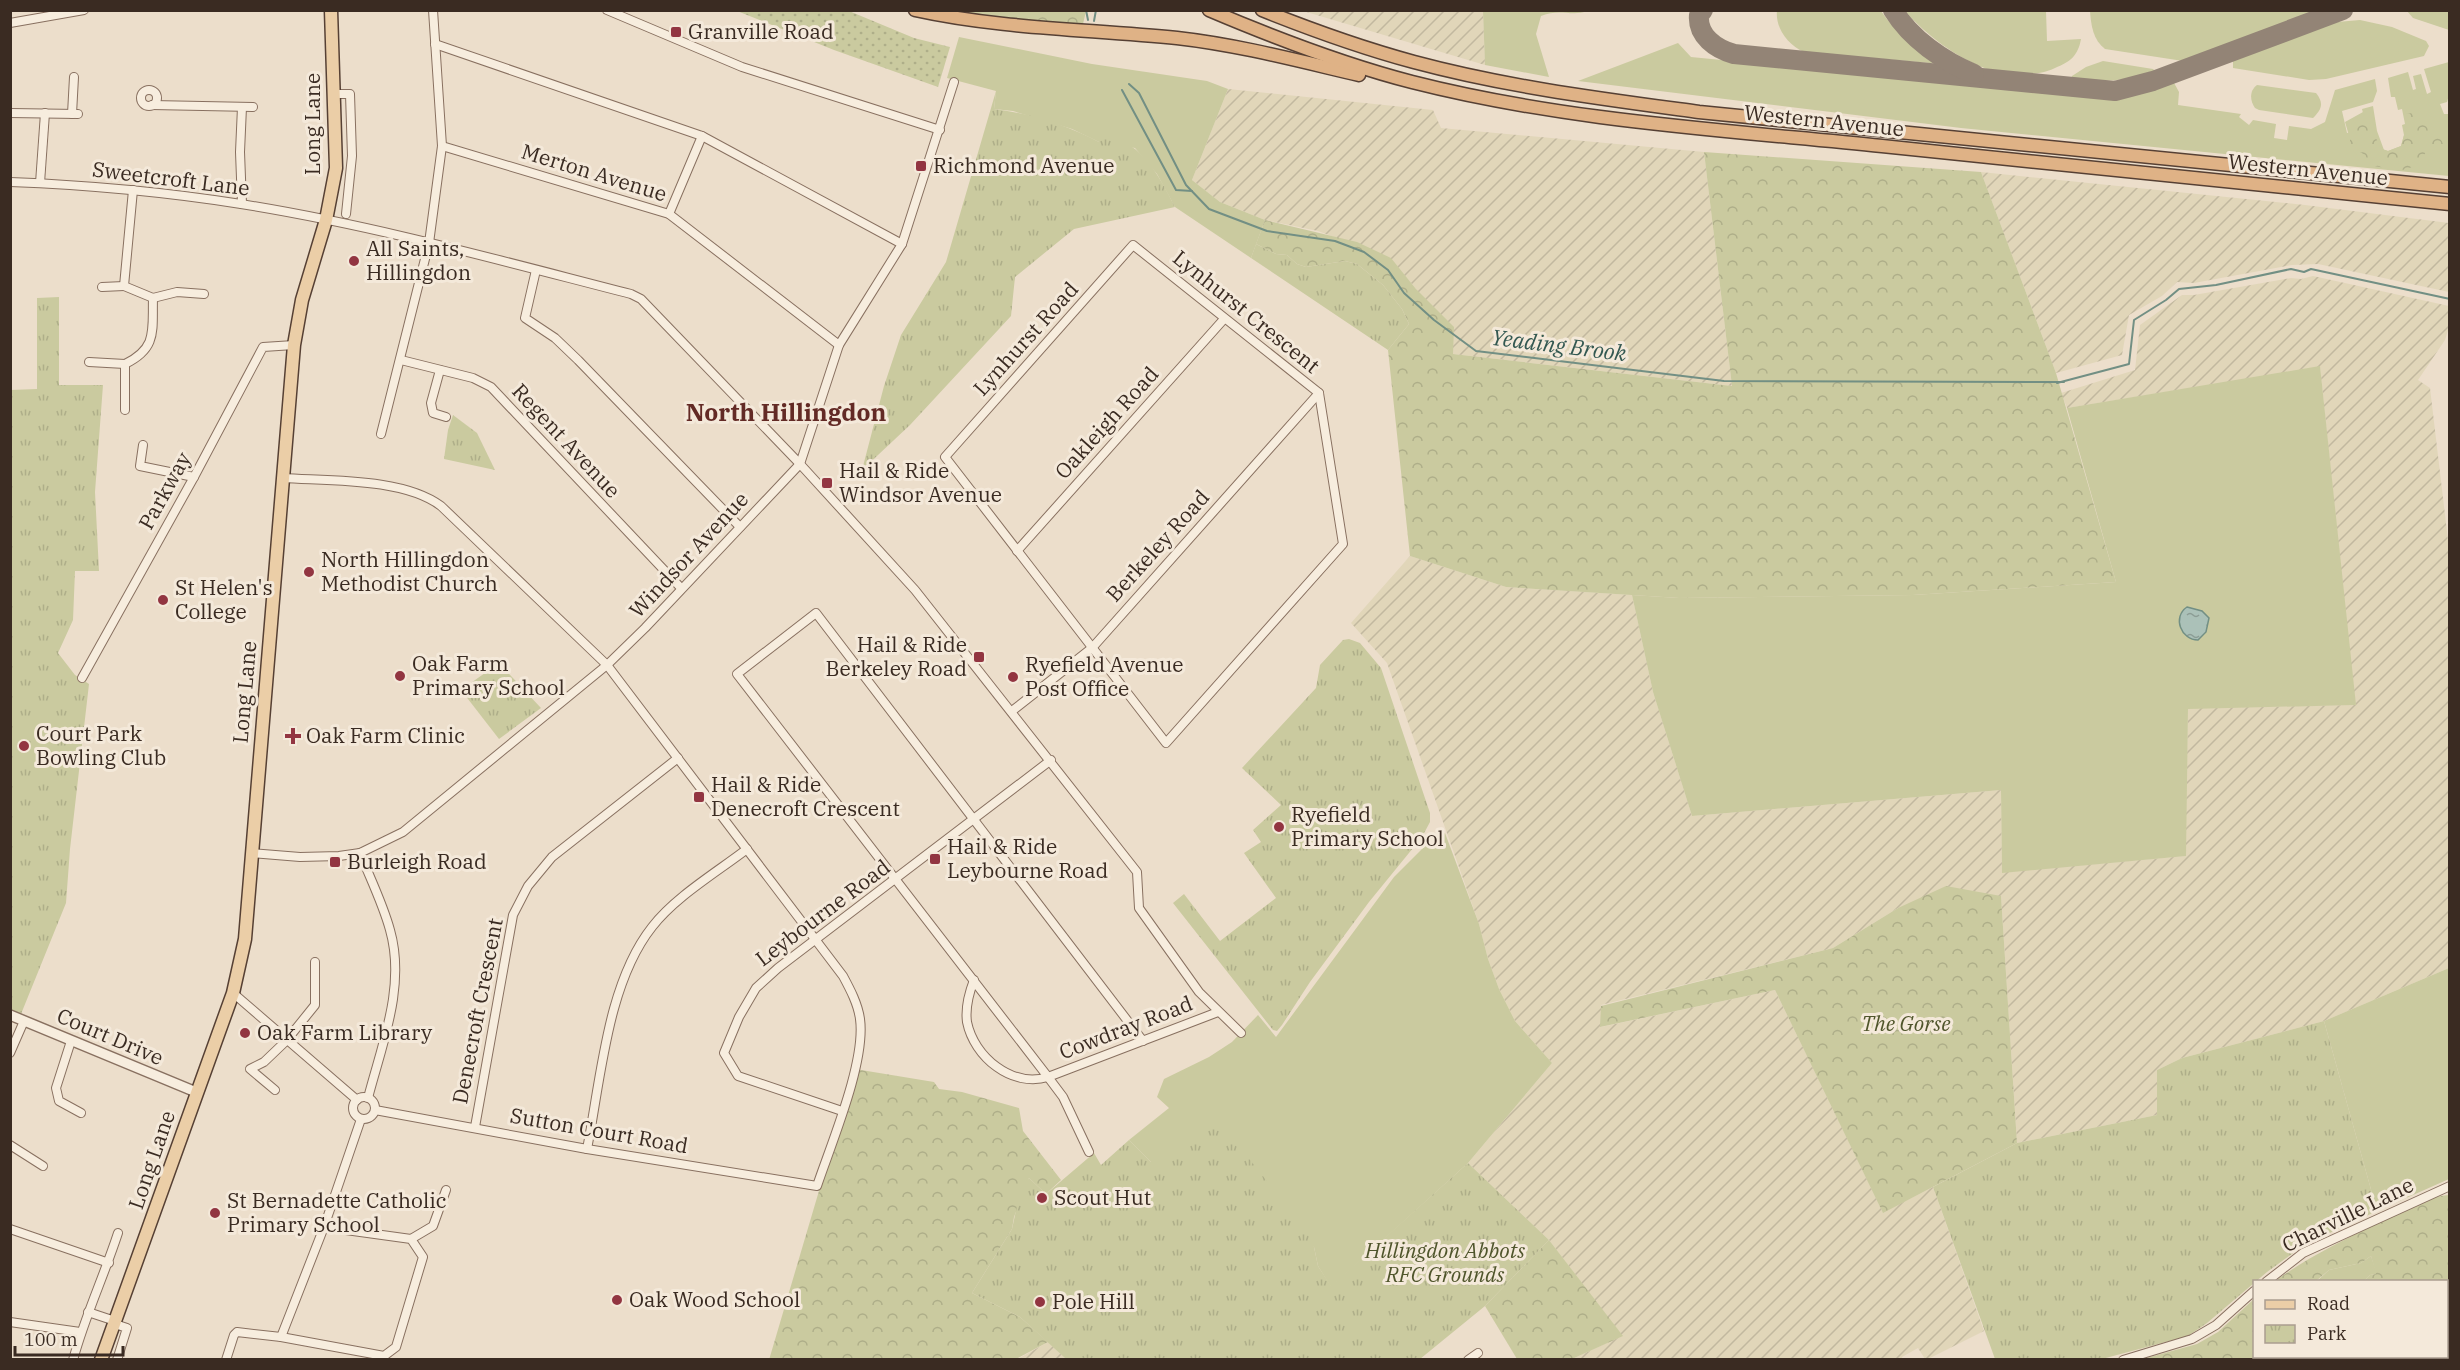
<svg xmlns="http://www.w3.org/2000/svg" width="2460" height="1370" font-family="'IBM Plex Serif',serif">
<defs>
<pattern id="farmland-furrows" width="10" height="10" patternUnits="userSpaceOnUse" patternTransform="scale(1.5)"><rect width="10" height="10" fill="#e1d6b9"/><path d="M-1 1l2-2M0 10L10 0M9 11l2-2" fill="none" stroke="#c2b89f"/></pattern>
<pattern id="forest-crowns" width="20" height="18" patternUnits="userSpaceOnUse" patternTransform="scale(1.5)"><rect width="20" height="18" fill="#caca9f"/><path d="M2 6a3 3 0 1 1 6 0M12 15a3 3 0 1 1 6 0" fill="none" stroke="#aeae89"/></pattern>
<pattern id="park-tufts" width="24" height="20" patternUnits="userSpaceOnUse" patternTransform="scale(1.5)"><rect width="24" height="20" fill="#caca9f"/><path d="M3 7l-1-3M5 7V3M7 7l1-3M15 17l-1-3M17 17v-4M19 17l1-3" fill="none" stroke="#aeae89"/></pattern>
<pattern id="garden-dots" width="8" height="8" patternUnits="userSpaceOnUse" patternTransform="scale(1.5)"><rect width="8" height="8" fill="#caca9f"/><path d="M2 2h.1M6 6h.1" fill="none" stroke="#aeae89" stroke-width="1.8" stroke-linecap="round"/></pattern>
<pattern id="water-ripples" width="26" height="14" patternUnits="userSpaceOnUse" patternTransform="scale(1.5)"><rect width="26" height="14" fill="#abc1b8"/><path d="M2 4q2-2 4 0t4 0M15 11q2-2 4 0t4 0" fill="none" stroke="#8c9d95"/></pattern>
</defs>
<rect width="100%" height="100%" fill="#ecdecb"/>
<g fill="url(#farmland-furrows)">
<polygon points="1303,11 1483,11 1485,65"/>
<polygon points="1228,89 1433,110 1441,128 1704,152 1732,386 1453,354 1416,289 1390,258 1318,231 1265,220 1220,202 1192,180"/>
<polygon points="1981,172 2305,205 2449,223 2449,292 2318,264 2292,265 2194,283 2177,282 2162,296 2129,315 2122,355 2056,373"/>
<polygon points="2313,276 2449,306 2449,327 2445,340 2418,380 2430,388 2450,557 2449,968 2324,1021 2182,1058 2157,1070 2157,1115 2017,1143 2001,896 1898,908 1833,948 1601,1005 1601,1027 1775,990 1883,1212 1933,1187 1984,1331 1928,1359 1925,1359 1918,1348 1902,1357 1903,1360 1572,1359 1622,1336 1549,1240 1468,1163 1552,1063 1515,1021 1499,989 1488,959 1479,924 1387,663 1351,623 1410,556 1506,587 1632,595 1653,692 1692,816 2001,790 2002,872 2185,856 2188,708 2355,705 2320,367 2067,408 2061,393 2135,370 2140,325 2182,295 2194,295 2291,278 2301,279"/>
<polygon points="1048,1342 1066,1359 1016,1360"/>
</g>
<g fill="#caca9f">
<path d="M1777 10 1881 11C1896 34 1919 48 1941 64L1804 52C1788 45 1775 28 1777 10Z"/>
<path d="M1483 11V10L1588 11C1570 17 1561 8 1541 16L1536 34 1549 77 1485 65Z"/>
<path d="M1905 11H2046L2047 41 2081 39C2078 56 2070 62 2055 68 2040 75 2031 74 2015 72 2006 71 1996 72 1987 69 1957 58 1926 35 1905 11Z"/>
<path d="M2090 11V10L2319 11 2183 61 2105 49C2093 40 2091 25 2090 11Z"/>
<polygon points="2407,11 2449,11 2449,30 2413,18"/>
<polygon points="2360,20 2392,27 2426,41 2429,46 2424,56 2326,79 2309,80 2233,68 2233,59 2337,22"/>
<polygon points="959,37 1092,64 1207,81 1228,89 1192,180 1220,202 1265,220 1251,258 1175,207 1157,174 1135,148 1099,142 1072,129 1013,111 994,109 996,91 947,78"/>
<polygon points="1678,43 1691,57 2109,98 2139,94 2173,81 2179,92 2178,105 2241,114 2239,117 2249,125 2253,120 2276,124 2274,138 2287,140 2289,126 2311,129 2325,122 2335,90 2375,79 2377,91 2373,102 2342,111 2347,133 2367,129 2362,109 2373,106 2377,131 2384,150 2388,151 2401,146 2404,135 2402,125 2405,124 2402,109 2398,110 2395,97 2391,97 2388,78 2408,72 2413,90 2416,89 2413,76 2421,74 2427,94 2431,92 2424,69 2449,62 2449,95 2447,102 2440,104 2444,114 2449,114 2449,176 1961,128 1578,81"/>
<path d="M2103 61 2153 69 2155 71C2124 82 2103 82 2071 79L2072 76 2086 67Z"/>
<path d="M2257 85 2316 93C2324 103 2322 109 2313 118L2259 110 2255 108C2250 101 2249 91 2257 85Z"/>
<polygon points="2320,366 2356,705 2188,709 2186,856 2002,873 2001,790 1692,816 1653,692 1632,595 1679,598 1913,595 2116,582 2067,408"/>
<polygon points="1445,833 1479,924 1488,959 1499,989 1515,1021 1552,1063 1468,1163 1331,1287 1318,1266 1314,1247 1151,1162 1129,1140 1169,1108 1157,1097 1164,1079 1209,1057 1232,1042 1258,1015 1276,1037 1394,877 1429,842"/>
<polygon points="2449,968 2449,1179 2377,1211 2324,1021"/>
<polygon points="2371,1256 2377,1274 2370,1275 2364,1281 2316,1282 2329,1270 2361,1263"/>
</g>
<g fill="url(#forest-crowns)">
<polygon points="951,11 1086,11 1083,24 1049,25 984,19"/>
<path d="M2363 112C2374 118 2374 137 2380 148L2388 151 2401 146 2406 128V114L2418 112 2431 117 2434 127 2449 154 2439 159 2432 146C2426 148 2427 151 2423 157 2409 176 2395 169 2374 166L2362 153 2350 151V139L2345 122Z"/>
<polygon points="1704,152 1981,172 2056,373 2116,582 1913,595 1679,598 1506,587 1410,556 1388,350 1409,324 1402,309 1383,285 1357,264 1345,261 1306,267 1297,264 1287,255 1276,254 1256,244 1265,220 1357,242 1391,258 1416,289 1454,327 1453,354 1732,386"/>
<polygon points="1946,886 2001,896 2017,1143 1883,1213 1775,990 1600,1027 1601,1006 1833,948 1898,908"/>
<polygon points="855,1069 934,1082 939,1089 962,1092 1019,1108 1023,1131 1061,1180 1046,1194 1029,1178 1014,1217 1012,1229 972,1293 1020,1317 1048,1342 1016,1359 769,1360"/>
<path d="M2449 1195V1359H2285L2288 1356H2446V1282L2364 1281 2370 1275 2376 1274 2371 1256 2361 1263 2329 1270 2316 1281 2274 1282C2306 1258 2340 1242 2376 1224 2400 1212 2422 1197 2449 1195Z"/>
<polygon points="1549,1240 1623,1336 1572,1359 1517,1359 1485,1306"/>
<polygon points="2254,1299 2254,1356 2279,1357 2277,1359 2143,1359 2197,1344 2218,1332"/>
</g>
<g fill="url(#park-tufts)">
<path d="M996 91 994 109C1029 113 1067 125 1099 142L1107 137C1143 142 1160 178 1175 207L1074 229 1015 277 1011 316 910 425 862 470 884 386 901 335 946 262Z"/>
<polygon points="1256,244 1276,254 1287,255 1297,264 1306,267 1345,261 1357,264 1383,285 1402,309 1409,324 1388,350 1251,258"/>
<polygon points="59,297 59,385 103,385 95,492 99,571 75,571 73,620 58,653 75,675 89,684 70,849 66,903 19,1019 10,1015 10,390 37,389 37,298"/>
<polygon points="453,415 477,433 495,470 444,459 448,430"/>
<polygon points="1349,639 1360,643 1381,668 1430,813 1430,822 1422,837 1369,902 1310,982 1282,1025 1277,1031 1273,1030 1173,903 1184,894 1220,941 1276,898 1244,853 1261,842 1253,830 1281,805 1242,768 1316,688 1320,665 1343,640"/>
<polygon points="499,663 541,708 499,739 461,690"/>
<polygon points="2324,1021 2377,1211 2304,1245 2267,1272 2207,1323 2188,1336 2102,1359 1995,1359 1933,1187 2017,1143 2157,1115 2157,1070 2182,1058"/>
<polygon points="1212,1124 1247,1156 1305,1229 1314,1247 1318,1266 1331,1286 1468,1163 1549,1240 1485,1306 1420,1359 1066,1359 1020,1317 972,1293 1012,1229 1020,1192 1029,1178 1046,1194 1094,1153 1101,1165 1129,1140 1151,1162"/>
</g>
<polygon fill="url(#garden-dots)" points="737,11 849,11 914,38 950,47 938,87 834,50"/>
<path fill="url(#water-ripples)" stroke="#728f84" stroke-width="1.5" d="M2187 607 2202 611 2209 618 2206 632 2198 640C2181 640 2172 617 2187 607Z"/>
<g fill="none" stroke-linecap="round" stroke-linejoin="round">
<g stroke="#728f84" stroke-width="2">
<polyline points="1086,10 1088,20"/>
<polyline points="1094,21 1096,10"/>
<polyline points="1129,84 1139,93 1186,185 1209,209 1267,231 1335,241 1364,252 1388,270 1404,293 1434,320 1476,351 1724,381 2064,382"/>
<polyline points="1122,90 1176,190 1192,191"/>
<polyline points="2057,383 2129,364 2134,320 2166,300 2179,289 2216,285 2291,269 2304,272 2311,269 2450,299"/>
</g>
<g stroke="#938476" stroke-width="20">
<path d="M1703 10 1699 15C1697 36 1716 49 1734 54L2115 91 2153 81 2343 10"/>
<path d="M1893 10C1911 39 1943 61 1974 74"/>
</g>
<g stroke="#887060" stroke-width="10">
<g id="minor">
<polyline points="607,10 742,67 940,130"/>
<polyline points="10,23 84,10"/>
<polyline points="435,44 702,136 902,244"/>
<circle cx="149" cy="98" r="8"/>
<polyline points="334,94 350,94 352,156 346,214"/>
<polyline points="152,105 253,107"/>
<polyline points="10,113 78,114"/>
<polyline points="72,114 74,77"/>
<polyline points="442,146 669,214 839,345"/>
<path d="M10 182C88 185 165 192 241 204 373 225 502 261 631 294L641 299 800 464 915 590 1137 872 1139 908 1199 992 1241 1033"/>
<polyline points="40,183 45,113"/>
<polyline points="242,204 240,152 242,107"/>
<polyline points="669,214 702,136"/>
<polygon points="1133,245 1319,393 1343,544 1166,743 945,457"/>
<polyline points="536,270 525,318 555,338 578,360 740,527"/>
<polyline points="102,287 124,286"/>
<polyline points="153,298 177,292 204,294"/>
<polyline points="401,360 473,378 491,387 681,588"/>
<polyline points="89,362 125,364"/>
<polyline points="440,370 431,403 433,413 446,417"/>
<path d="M125 410V364C158 348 152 330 153 298L124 286 133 190"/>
<polyline points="381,434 429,243 442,146 433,10"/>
<polyline points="143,445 140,466 194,477"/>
<path d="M283 478C330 481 404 478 441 506L607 665 843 976C850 989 858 1004 860 1019 866 1062 831 1144 817 1186L587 1149 375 1110"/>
<polyline points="1017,551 1224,319"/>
<polyline points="82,678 194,477 263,347 294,345"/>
<polyline points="1012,711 1092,648 1319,393"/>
<polyline points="252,853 300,857 339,856 360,853 403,832 607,665 645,628 800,464 839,345 902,244 954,82"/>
<path d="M360 853C370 878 383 904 390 930 406 986 382 1044 368 1098"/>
<path d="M974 980C969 993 965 1007 967 1022 974 1057 1012 1088 1048 1077L1218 1012"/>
<polyline points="233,993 357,1100"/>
<polyline points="71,1041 56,1088 59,1101 81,1113"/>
<polyline points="10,1053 24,1021"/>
<polyline points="275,1090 250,1069 264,1062 286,1041 315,1005 315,962"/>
<circle cx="364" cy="1108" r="11"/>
<polyline points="842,1111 738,1076 724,1053 739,1017 756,988 778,968 1051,760"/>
<polyline points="475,1127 513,915 528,886 552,857 678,758"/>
<polyline points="10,1145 43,1166"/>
<path d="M587 1149C601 1079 607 984 652 927 675 897 717 872 747 849"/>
<polyline points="1089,1152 1063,1097 1048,1077 737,674 816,613 1143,1041"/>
<polyline points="10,1229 109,1263"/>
<polyline points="411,1239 433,1226 446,1190"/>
<polyline points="2266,1282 2303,1253 2450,1186"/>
<polyline points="88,1312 115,1321"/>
<polyline points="10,1322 80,1332"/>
<polyline points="115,1324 127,1328 117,1360"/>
<polyline points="281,1337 384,1356 396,1347 423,1257 411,1239 324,1227"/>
<path d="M73 1360C85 1316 104 1276 118 1233"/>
<polyline points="226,1360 234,1335 237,1332 281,1337 324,1227 361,1119"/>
<polyline points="1468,1360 1478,1353"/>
<polyline points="2123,1360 2192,1339 2216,1325 2254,1291"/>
</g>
</g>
<g stroke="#887060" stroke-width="12">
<polyline id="tertiary" points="10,1015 196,1092"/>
</g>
<g stroke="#564034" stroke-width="15">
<polyline id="primary" points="101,1360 233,993 245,939 294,345 302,300 326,220 336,168 331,10"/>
</g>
<g stroke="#564034" stroke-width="15">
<g id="trunk">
<path d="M915 10C1001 29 1089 29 1177 38 1239 45 1299 61 1359 75"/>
<path d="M1209 10C1275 38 1342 64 1412 82 1565 121 1725 130 1882 146 2071 166 2260 184 2450 204"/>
<path d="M1262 10C1312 30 1362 48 1414 62 1507 87 1603 99 1699 112L2450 187"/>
</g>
</g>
<use href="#minor" stroke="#f7edde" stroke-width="8"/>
<use href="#tertiary" stroke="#f7edde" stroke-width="9"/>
<use href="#primary" stroke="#ebcea7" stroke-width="12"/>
<use href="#trunk" stroke="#dfb286" stroke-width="12"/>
</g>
<g fill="#923541" stroke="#f4e9da" stroke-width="2">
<rect x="670" y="26" width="12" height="12" rx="3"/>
<rect x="915" y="160" width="12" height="12" rx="3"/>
<circle cx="354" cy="261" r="6"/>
<rect x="821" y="477" width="12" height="12" rx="3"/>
<circle cx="309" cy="572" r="6"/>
<circle cx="163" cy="600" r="6"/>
<rect x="973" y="651" width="12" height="12" rx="3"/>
<circle cx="400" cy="676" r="6"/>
<circle cx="1013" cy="677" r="6"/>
<path d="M290 727h6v6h6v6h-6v6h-6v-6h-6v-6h6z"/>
<circle cx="24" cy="746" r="6"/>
<rect x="693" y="791" width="12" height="12" rx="3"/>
<circle cx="1279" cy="827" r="6"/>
<rect x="929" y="853" width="12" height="12" rx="3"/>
<rect x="329" y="856" width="12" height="12" rx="3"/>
<circle cx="245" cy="1033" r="6"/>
<circle cx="1042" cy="1198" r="6"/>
<circle cx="215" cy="1213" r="6"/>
<circle cx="617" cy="1300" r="6"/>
<circle cx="1040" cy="1302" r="6"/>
</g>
<g text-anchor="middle" stroke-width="6" stroke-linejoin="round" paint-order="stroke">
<g font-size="21" fill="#3a2b22" stroke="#f4e9da" text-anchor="start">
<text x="688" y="39">Granville Road</text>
<text x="933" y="173">Richmond Avenue</text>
<text x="366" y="256">All Saints,<tspan x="366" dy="24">Hillingdon</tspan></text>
<text x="839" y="478">Hail &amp; Ride<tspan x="839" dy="24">Windsor Avenue</tspan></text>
<text x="321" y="567">North Hillingdon<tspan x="321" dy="24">Methodist Church</tspan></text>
<text x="175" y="595">St Helen's<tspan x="175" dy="24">College</tspan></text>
<text x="967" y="652" text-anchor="end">Hail &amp; Ride<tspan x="967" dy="24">Berkeley Road</tspan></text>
<text x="412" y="671">Oak Farm<tspan x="412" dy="24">Primary School</tspan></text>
<text x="1025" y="672">Ryefield Avenue<tspan x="1025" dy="24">Post Office</tspan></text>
<text x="36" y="741">Court Park<tspan x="36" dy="24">Bowling Club</tspan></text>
<text x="306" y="743">Oak Farm Clinic</text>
<text x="711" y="792">Hail &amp; Ride<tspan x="711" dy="24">Denecroft Crescent</tspan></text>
<text x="1291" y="822">Ryefield<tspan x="1291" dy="24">Primary School</tspan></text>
<text x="947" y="854">Hail &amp; Ride<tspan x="947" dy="24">Leybourne Road</tspan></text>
<text x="347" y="869">Burleigh Road</text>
<text x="257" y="1040">Oak Farm Library</text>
<text x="1054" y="1205">Scout Hut</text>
<text x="227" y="1208">St Bernadette Catholic<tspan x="227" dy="24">Primary School</tspan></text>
<text x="629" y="1307">Oak Wood School</text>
<text x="1052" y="1309">Pole Hill</text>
</g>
<g font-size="21" fill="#3a2b22" stroke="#f4e9da">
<text transform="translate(1824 121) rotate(6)" y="7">Western Avenue</text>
<text transform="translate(313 124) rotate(-90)" y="7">Long Lane</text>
<text transform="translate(2308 170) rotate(6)" y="7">Western Avenue</text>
<text transform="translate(594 173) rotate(17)" y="7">Merton Avenue</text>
<text transform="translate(171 179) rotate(7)" y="7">Sweetcroft Lane</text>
<text transform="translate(1246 312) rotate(39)" y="7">Lynhurst Crescent</text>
<text transform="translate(1026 339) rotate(-48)" y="7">Lynhurst Road</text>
<text transform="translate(1107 423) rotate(-48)" y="7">Oakleigh Road</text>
<text transform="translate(566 441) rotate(47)" y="7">Regent Avenue</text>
<text transform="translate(165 491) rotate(-61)" y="7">Parkway</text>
<text transform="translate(1158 546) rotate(-48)" y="7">Berkeley Road</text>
<text transform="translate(689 555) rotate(-47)" y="7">Windsor Avenue</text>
<text transform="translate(245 692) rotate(-85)" y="7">Long Lane</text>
<text transform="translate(823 913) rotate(-37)" y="7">Leybourne Road</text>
<text transform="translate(478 1011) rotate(-79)" y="7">Denecroft Crescent</text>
<text transform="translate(1126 1028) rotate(-21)" y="7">Cowdray Road</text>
<text transform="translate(110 1037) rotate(23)" y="7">Court Drive</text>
<text transform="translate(599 1131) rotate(10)" y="7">Sutton Court Road</text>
<text transform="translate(152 1160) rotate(-71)" y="7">Long Lane</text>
<text transform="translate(2348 1215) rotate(-26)" y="7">Charville Lane</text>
</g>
<g font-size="21" font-style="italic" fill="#4f552b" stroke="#f4e9da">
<text x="1906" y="1031">The Gorse</text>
<text x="1445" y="1258">Hillingdon Abbots<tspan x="1445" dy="24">RFC Grounds</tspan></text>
</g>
<g font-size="22" font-style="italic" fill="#335851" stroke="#f4e9da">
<text transform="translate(1559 345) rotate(7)" y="8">Yeading Brook</text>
</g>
<g font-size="24" font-weight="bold" fill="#632a25" stroke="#f4e9da">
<text x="786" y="421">North Hillingdon</text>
</g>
</g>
<rect width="2460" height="1370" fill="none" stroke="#3a2b22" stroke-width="24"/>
<rect x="2253" y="1280" width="195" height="78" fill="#f4e9da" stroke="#aa9d90" stroke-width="1.5"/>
<rect x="2265" y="1300" width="30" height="9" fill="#ebcea7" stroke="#aa9d90" stroke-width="1.5"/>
<text x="2307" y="1310" font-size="18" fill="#3a2b22">Road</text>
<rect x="2265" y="1325" width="30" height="18" fill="url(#park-tufts)" stroke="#aa9d90" stroke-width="1.5"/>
<text x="2307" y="1340" font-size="18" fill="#3a2b22">Park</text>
<path d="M15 1346v9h108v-9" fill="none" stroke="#3a2b22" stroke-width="3"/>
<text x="24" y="1346" font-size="18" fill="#3a2b22" stroke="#f4e9da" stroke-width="4.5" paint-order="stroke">100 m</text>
</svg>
